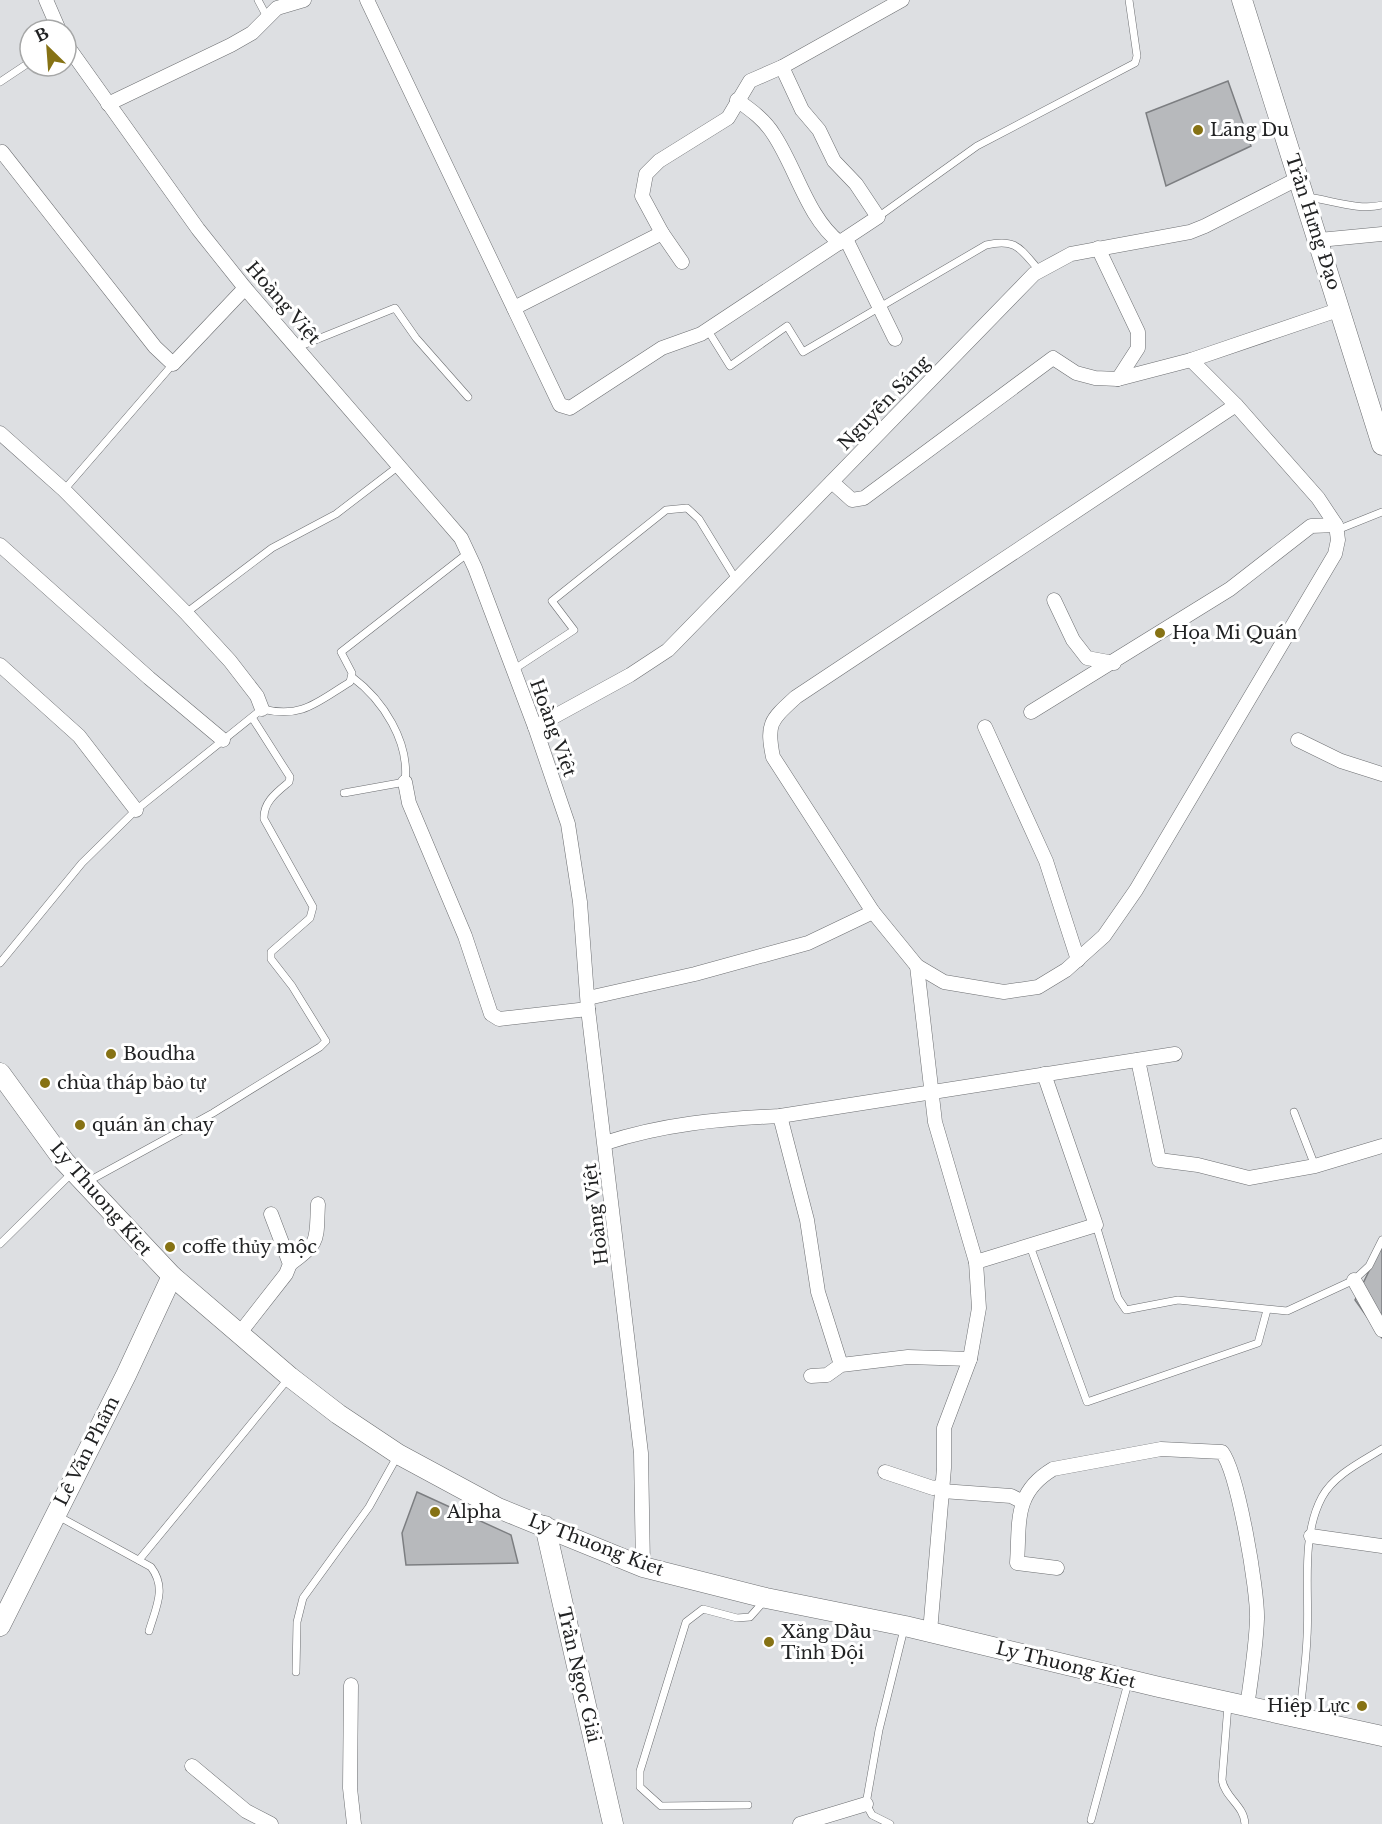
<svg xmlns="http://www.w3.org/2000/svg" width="1382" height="1824" font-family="'Libre Baskerville',serif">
<rect width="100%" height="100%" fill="#dddfe2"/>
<g fill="#b7b9bc" stroke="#7c7e81" stroke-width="1.5">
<polygon points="1228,81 1251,146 1166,186 1146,113"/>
<polygon points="1382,1244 1382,1338 1355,1300"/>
<polygon points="417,1492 511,1535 518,1563 406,1565 402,1533"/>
</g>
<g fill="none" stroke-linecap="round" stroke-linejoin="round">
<g stroke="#6c6e71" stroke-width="8">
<g id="lane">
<polyline points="258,0 267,17"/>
<polyline points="0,82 30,62"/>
<path d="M1307 197C1331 200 1359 211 1382 205"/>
<polyline points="878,217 977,146 1135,63 1137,56 1129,0"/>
<path d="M707 329 730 366 787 326 803 352 986 245C1017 238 1020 249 1039 270"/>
<polyline points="298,347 395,308 416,338 468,397"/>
<polyline points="64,490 173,364"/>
<polyline points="1337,530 1382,512"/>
<polyline points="186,613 272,548 336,514 400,465"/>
<polyline points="513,670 574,630 552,601 666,510 687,508 699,519 737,581"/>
<path d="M344 793 405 782C410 742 383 700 352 677"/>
<path d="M0 963 82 863 136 810 262 709C302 719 317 702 350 682L352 673 341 652 468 553"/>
<polyline points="1294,1112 1315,1166"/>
<path d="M87 1182 213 1113 320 1047 326 1041 292 986 271 959V952L310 918 313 907 264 819C263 802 277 792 289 782L290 777 253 719"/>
<polyline points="1096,1225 1118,1298 1126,1310 1178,1300 1287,1311 1354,1280 1369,1266 1382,1240"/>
<polyline points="0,1244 72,1173"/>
<polyline points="1030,1246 1087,1402 1258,1343 1267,1310"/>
<path d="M58 1516 151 1567C167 1588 156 1607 149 1631"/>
<polyline points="139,1560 288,1379"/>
<polyline points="296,1672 297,1622 303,1598 369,1507 398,1455"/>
<path d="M1228 1705 1222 1780C1225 1798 1244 1805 1245 1824"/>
<path d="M1300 1715C1302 1689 1306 1663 1307 1637 1310 1593 1300 1538 1322 1497 1334 1475 1361 1462 1382 1449"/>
<polyline points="748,1805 661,1806 640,1787 640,1771 686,1622 703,1609 737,1618 750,1617 765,1600"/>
<polyline points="1091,1820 1128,1683"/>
<polyline points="890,1824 872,1815 866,1804 879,1730 904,1629"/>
</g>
</g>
<g stroke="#6c6e71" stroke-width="15">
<g id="street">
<polyline points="46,0 59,30"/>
<polyline points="367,0 560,405 570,408 662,348 701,334 878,217 856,184 834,161 819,130 802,110 782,67"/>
<polyline points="66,44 198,229 245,288 461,538 475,568 535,727 568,824 580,902 588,1009 641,1453 643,1567"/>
<path d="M737 100C751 110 765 120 774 135 797 170 807 217 840 243"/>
<polyline points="108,104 231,45 252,33 277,8 304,0"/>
<polyline points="0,153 2,152 155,347 173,364 245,288"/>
<polyline points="846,239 895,339"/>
<polyline points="1319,240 1382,234"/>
<polyline points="1098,248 1138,332 1138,348 1118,379"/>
<polyline points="682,262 662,233 642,196 646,174 659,161 728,118 750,81 782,67 902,0"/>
<polyline points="514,308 662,233"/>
<polyline points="0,433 64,490 186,613 230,661 257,696 262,709"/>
<polyline points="832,482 852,500 864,498 1053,358 1076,373 1095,378 1118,379 1191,360 1341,309"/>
<polyline points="0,545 149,678 223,740"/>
<polyline points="1054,600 1073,640 1087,658 1114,663"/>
<polyline points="0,665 79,736 136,810"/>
<polyline points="1031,712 1230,589 1311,526 1336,525"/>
<polyline points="535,727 630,675 668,650 1034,274 1071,254 1190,232 1205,226 1299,178"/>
<polyline points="985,727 1046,861 1078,960"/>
<polyline points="1298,740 1341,761 1382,774"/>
<polyline points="405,782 409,803 465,936 491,1014 499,1019 588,1009"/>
<path d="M873 912 773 757C766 723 771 720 796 697L1236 405"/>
<polyline points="917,966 935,1122 976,1262 1096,1225 1044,1074"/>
<polyline points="588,998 695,974 808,943 873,912 917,966 944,982 1004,992 1038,987 1066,970 1104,936 1136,890 1335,554 1338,540 1336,525 1318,498 1236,405 1191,360"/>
<polyline points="1138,1060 1159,1160 1198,1165 1249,1178 1315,1166 1382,1146"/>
<polyline points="780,1116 807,1220 818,1292 841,1365"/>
<path d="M605 1143C663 1124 719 1119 780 1116L1175 1054"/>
<path d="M290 1264C321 1242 316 1240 318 1204"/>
<polyline points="1354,1280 1382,1330"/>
<polyline points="239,1334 286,1274 290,1264 271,1214"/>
<polyline points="811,1376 827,1375 841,1365 908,1357 970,1359"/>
<polyline points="885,1472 933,1488 942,1486"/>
<polyline points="942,1491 1011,1496 1021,1501"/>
<polyline points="1311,1536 1382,1546"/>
<path d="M1057 1568 1017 1563C1020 1522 1013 1493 1053 1469L1161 1449 1222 1452C1238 1473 1258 1591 1257 1619 1256 1648 1251 1678 1247 1707"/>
<polyline points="930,1632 944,1468 944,1428 970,1359 979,1308 976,1262"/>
<polyline points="351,1685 350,1788 354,1824"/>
<polyline points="192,1766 246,1811 271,1824"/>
<polyline points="800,1824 866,1804"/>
</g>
</g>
<g stroke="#6c6e71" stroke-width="21">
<g id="secondary">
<polyline points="1242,0 1382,445"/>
<polyline points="0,1073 64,1161 172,1276 290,1377 338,1414 398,1454 498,1508 643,1567 766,1598 905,1626 1159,1687 1382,1736"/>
<polyline points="545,1526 613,1824"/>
<polyline points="0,1626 126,1375 172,1276"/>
</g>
</g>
<use href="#lane" stroke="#fff" stroke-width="7"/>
<use href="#street" stroke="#fff" stroke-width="14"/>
<use href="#secondary" stroke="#fff" stroke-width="20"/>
</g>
<g fill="#867214" stroke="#fff" stroke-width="2">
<circle cx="1198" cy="130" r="6"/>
<circle cx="1160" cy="633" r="6"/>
<circle cx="111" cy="1054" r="6"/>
<circle cx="45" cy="1083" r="6"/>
<circle cx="80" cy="1125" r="6"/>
<circle cx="170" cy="1247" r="6"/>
<circle cx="435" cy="1512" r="6"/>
<circle cx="769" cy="1642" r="6"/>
<circle cx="1362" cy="1706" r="6"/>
</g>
<g text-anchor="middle" stroke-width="6" stroke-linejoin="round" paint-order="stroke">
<g font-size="18" fill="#212223" stroke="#fff" text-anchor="start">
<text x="1210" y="136">Lãng Du</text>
<text x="1172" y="639">Họa Mi Quán</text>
<text x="123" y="1060">Boudha</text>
<text x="57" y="1089">chùa tháp bảo tự</text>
<text x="92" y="1131">quán ăn chay</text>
<text x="182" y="1253">coffe thủy mộc</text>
<text x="447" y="1518">Alpha</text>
<text x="781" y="1638">Xăng Dầu<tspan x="781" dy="21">Tỉnh Đội</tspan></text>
<text x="1350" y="1712" text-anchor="end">Hiệp Lực</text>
</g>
<g font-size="18" fill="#212223" stroke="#fff">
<text transform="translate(1313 222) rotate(72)" y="6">Trần Hưng Đạo</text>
<text transform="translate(283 303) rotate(49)" y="6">Hoàng Việt</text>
<text transform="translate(884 403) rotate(-46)" y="6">Nguyễn Sáng</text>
<text transform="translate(553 728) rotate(70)" y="6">Hoàng Việt</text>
<text transform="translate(101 1199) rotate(49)" y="6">Ly Thuong Kiet</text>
<text transform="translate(596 1214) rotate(-97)" y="6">Hoàng Việt</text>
<text transform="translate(87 1451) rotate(-63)" y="6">Lê Văn Phẩm</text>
<text transform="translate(596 1545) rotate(21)" y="6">Ly Thuong Kiet</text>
<text transform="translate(1066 1665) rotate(14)" y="6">Ly Thuong Kiet</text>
<text transform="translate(579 1675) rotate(77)" y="6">Trần Ngọc Giải</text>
</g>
</g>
<g transform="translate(48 48) rotate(335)"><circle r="28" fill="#ffffff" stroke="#a6a7a7" stroke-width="1.5"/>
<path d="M0-4.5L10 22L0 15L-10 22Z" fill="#867214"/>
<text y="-9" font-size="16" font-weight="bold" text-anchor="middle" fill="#212223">B</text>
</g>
</svg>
